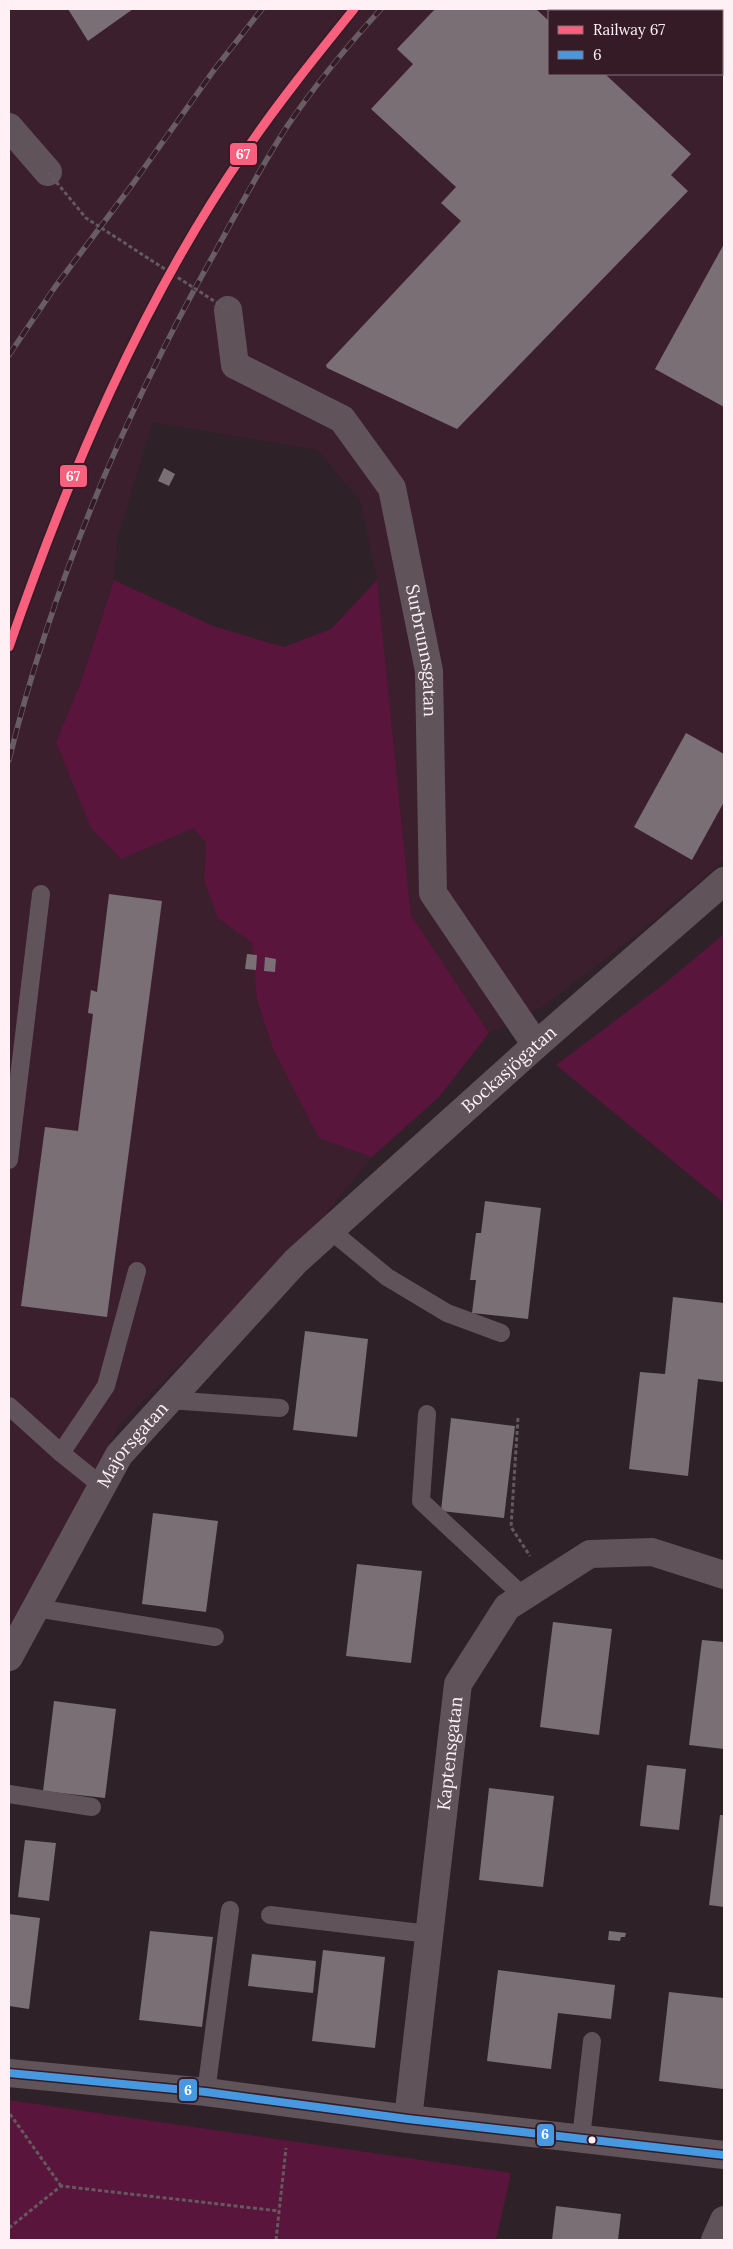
<svg xmlns="http://www.w3.org/2000/svg" width="733" height="2249" font-family="Lora,serif">
<rect width="100%" height="100%" fill="#2e2127"/>
<path fill="#3c1f2d" fill-rule="evenodd" d="M9 9H724V860L640 932 541 1008 489 1033 411 915 377 580 360 500 317 450 153 422 117 540 114 580 80 684 56 742 193 828 206 843 204 880 218 918 252 943 257 1000 273 1049 319 1137 372 1157 307 1237 120 1424 9 1627ZM549 11H722V74H549Z"/>
<g fill="#59153b">
<polygon points="114,580 213,626 284,647 331,629 377,580 411,915 489,1033 439,1097 372,1157 319,1138 273,1049 257,1000 252,943 218,918 204,880 206,843 193,828 121,859 91,828 56,742 80,684"/>
<polygon points="724,934 724,1203 556,1065 664,984"/>
<polygon points="9,2100 511,2173 496,2240 9,2240"/>
</g>
<g fill="#7a6f74">
<polygon points="68,9 133,9 88,41"/>
<polygon points="435,9 536,9 549,21 549,74 605,74 691,154 671,175 688,191 457,429 327,368 326,365 461,221 441,203 456,187 371,109 413,64 397,49"/>
<polygon points="724,244 724,407 655,369"/>
<polygon points="164,468 175,474 169,486 158,481"/>
<polygon points="686,733 724,754 724,802 692,860 634,827"/>
<polygon points="109,894 162,901 107,1317 21,1306 45,1127 78,1131 93,1014 88,1013 91,990 97,992"/>
<polygon points="247,954 257,955 256,970 245,969"/>
<polygon points="265,957 276,959 275,972 264,971"/>
<polygon points="485,1201 541,1208 528,1319 472,1313 476,1280 470,1280 476,1233 481,1233"/>
<polygon points="673,1297 724,1303 723,1382 698,1379 688,1476 629,1469 640,1372 665,1374"/>
<polygon points="305,1331 368,1339 357,1437 293,1430"/>
<polygon points="451,1418 515,1426 504,1518 441,1511"/>
<polygon points="153,1513 218,1521 206,1612 142,1604"/>
<polygon points="357,1564 422,1571 411,1663 346,1656"/>
<polygon points="553,1622 612,1629 599,1735 540,1727"/>
<polygon points="702,1640 724,1642 724,1749 689,1745"/>
<polygon points="54,1701 116,1709 105,1798 43,1791"/>
<polygon points="647,1765 686,1769 679,1830 640,1826"/>
<polygon points="489,1788 554,1796 543,1887 479,1880"/>
<polygon points="720,1815 724,1815 724,1907 709,1905"/>
<polygon points="25,1840 56,1843 49,1901 18,1897"/>
<polygon points="9,1914 40,1918 29,2009 9,2006"/>
<polygon points="150,1931 213,1937 202,2027 139,2020"/>
<polygon points="609,1931 626,1933 625,1937 621,1937 620,1941 608,1940"/>
<polygon points="323,1950 385,1957 375,2048 312,2041"/>
<polygon points="252,1954 316,1961 313,1993 248,1986"/>
<polygon points="498,1970 615,1985 611,2019 558,2013 551,2069 487,2061"/>
<polygon points="669,1992 724,1998 723,2089 659,2081"/>
<polygon points="556,2206 621,2214 618,2240 552,2240"/>
</g>
<g fill="none" stroke-linecap="round" stroke-linejoin="round">
<g stroke="#64595e" stroke-width="3" stroke-dasharray="4 2.5" stroke-linecap="butt">
<polyline points="518,1418 511,1527 530,1556"/>
<polyline points="10,2114 61,2186"/>
<polyline points="9,2228 61,2186 279,2211"/>
<polyline points="276,2240 286,2148"/>
</g>
<g stroke="#605359" stroke-width="18">
<polyline points="9,1160 41,894"/>
<polyline points="330,1230 387,1277 447,1313 501,1333"/>
<polyline points="169,1400 280,1408"/>
<polyline points="9,1406 61,1453"/>
<polyline points="427,1414 421,1501 523,1596"/>
<polyline points="102,1486 61,1453 106,1386 137,1271"/>
<polyline points="36,1608 215,1637"/>
<polyline points="9,1794 92,1807"/>
<polyline points="270,1915 429,1934"/>
<polyline points="206,2092 230,1910"/>
<polyline points="581,2138 592,2041"/>
</g>
<g stroke="#605359" stroke-width="28">
<polyline points="9,127 48,172"/>
<path id="s1" d="M228 310 235 365 342 419 392 488 429 671 433 893 536 1045"/>
<path id="s2" d="M9 1657 119 1455 296 1261 536 1045 724 881"/>
<path id="s3" d="M408 2119 458 1684 507 1607 590 1554 652 1552 724 1575"/>
<polyline points="715,2240 724,2220"/>
</g>
<polyline stroke="#605359" stroke-width="28" points="9,2073 206,2092 408,2119 724,2155"/>
<g stroke="#685d62" stroke-width="5.5">
<g id="rail">
<polyline points="9,355 55,287 132,185 214,70 262,9"/>
<path d="M9 760C53 582 124 414 214 254 238 210 261 166 288 125 316 84 348 45 381 9"/>
</g>
</g>
<use href="#rail" stroke="#341b26" stroke-width="4" stroke-dasharray="11" stroke-linecap="butt"/>
<polyline stroke="#64595e" stroke-width="3" stroke-dasharray="4 2.5" stroke-linecap="butt" points="48,172 86,218 228,310"/>
<g stroke="#341b26" stroke-width="11">
<polyline id="bus-1" points="9,2073 206,2092 408,2119 724,2155"/>
</g>
<use href="#bus-1" stroke="#4699e1" stroke-width="8"/>
<g stroke="#341b26" stroke-width="12">
<path id="rail-1" d="M9 647C69 474 140 305 244 153 278 103 316 56 354 9"/>
</g>
<use href="#rail-1" stroke="#f8607d" stroke-width="9"/>
</g>
<circle fill="#fef0f5" stroke="#341b26" stroke-width="2" cx="592" cy="2140" r="4.5"/>
<g text-anchor="middle" stroke-width="5" stroke-linejoin="round" paint-order="stroke">
<g font-size="18" fill="#fef0f5" stroke="#341b26">
<text dy="6" stroke="none"><textPath href="#s1" startOffset="426">Surbrunnsgatan</textPath></text>
<text dy="6" stroke="none"><textPath href="#s2" startOffset="779">Bockasjögatan</textPath></text>
<text dy="6" stroke="none"><textPath href="#s2" startOffset="246">Majorsgatan</textPath></text>
<text dy="6" stroke="none"><textPath href="#s3" startOffset="368">Kaptensgatan</textPath></text>
</g>
</g>
<g stroke="#341b26" stroke-width="2">
<rect x="229" y="142" width="29" height="24" rx="5" fill="#f8607d"/>
<rect x="59" y="464" width="29" height="24" rx="5" fill="#f8607d"/>
<rect x="178" y="2078" width="20" height="24" rx="5" fill="#4699e1"/>
<rect x="536" y="2123" width="19" height="24" rx="5" fill="#4699e1"/>
</g>
<g font-size="14" text-anchor="middle" font-weight="bold" fill="#fff">
<text x="243" y="159">67</text>
<text x="73" y="481">67</text>
<text x="188" y="2095">6</text>
<text x="545" y="2139">6</text>
</g>
<rect width="733" height="2249" fill="none" stroke="#fef0f5" stroke-width="20"/>
<rect x="548" y="10" width="175" height="65" fill="#341b26" stroke="#857079"/>
<rect x="558" y="26" width="25" height="8" fill="#f8607d" stroke="#857079"/>
<text x="593" y="35" font-size="15" fill="#fef0f5">Railway 67</text>
<rect x="558" y="51" width="25" height="8" fill="#4699e1" stroke="#857079"/>
<text x="593" y="60" font-size="15" fill="#fef0f5">6</text>
</svg>
